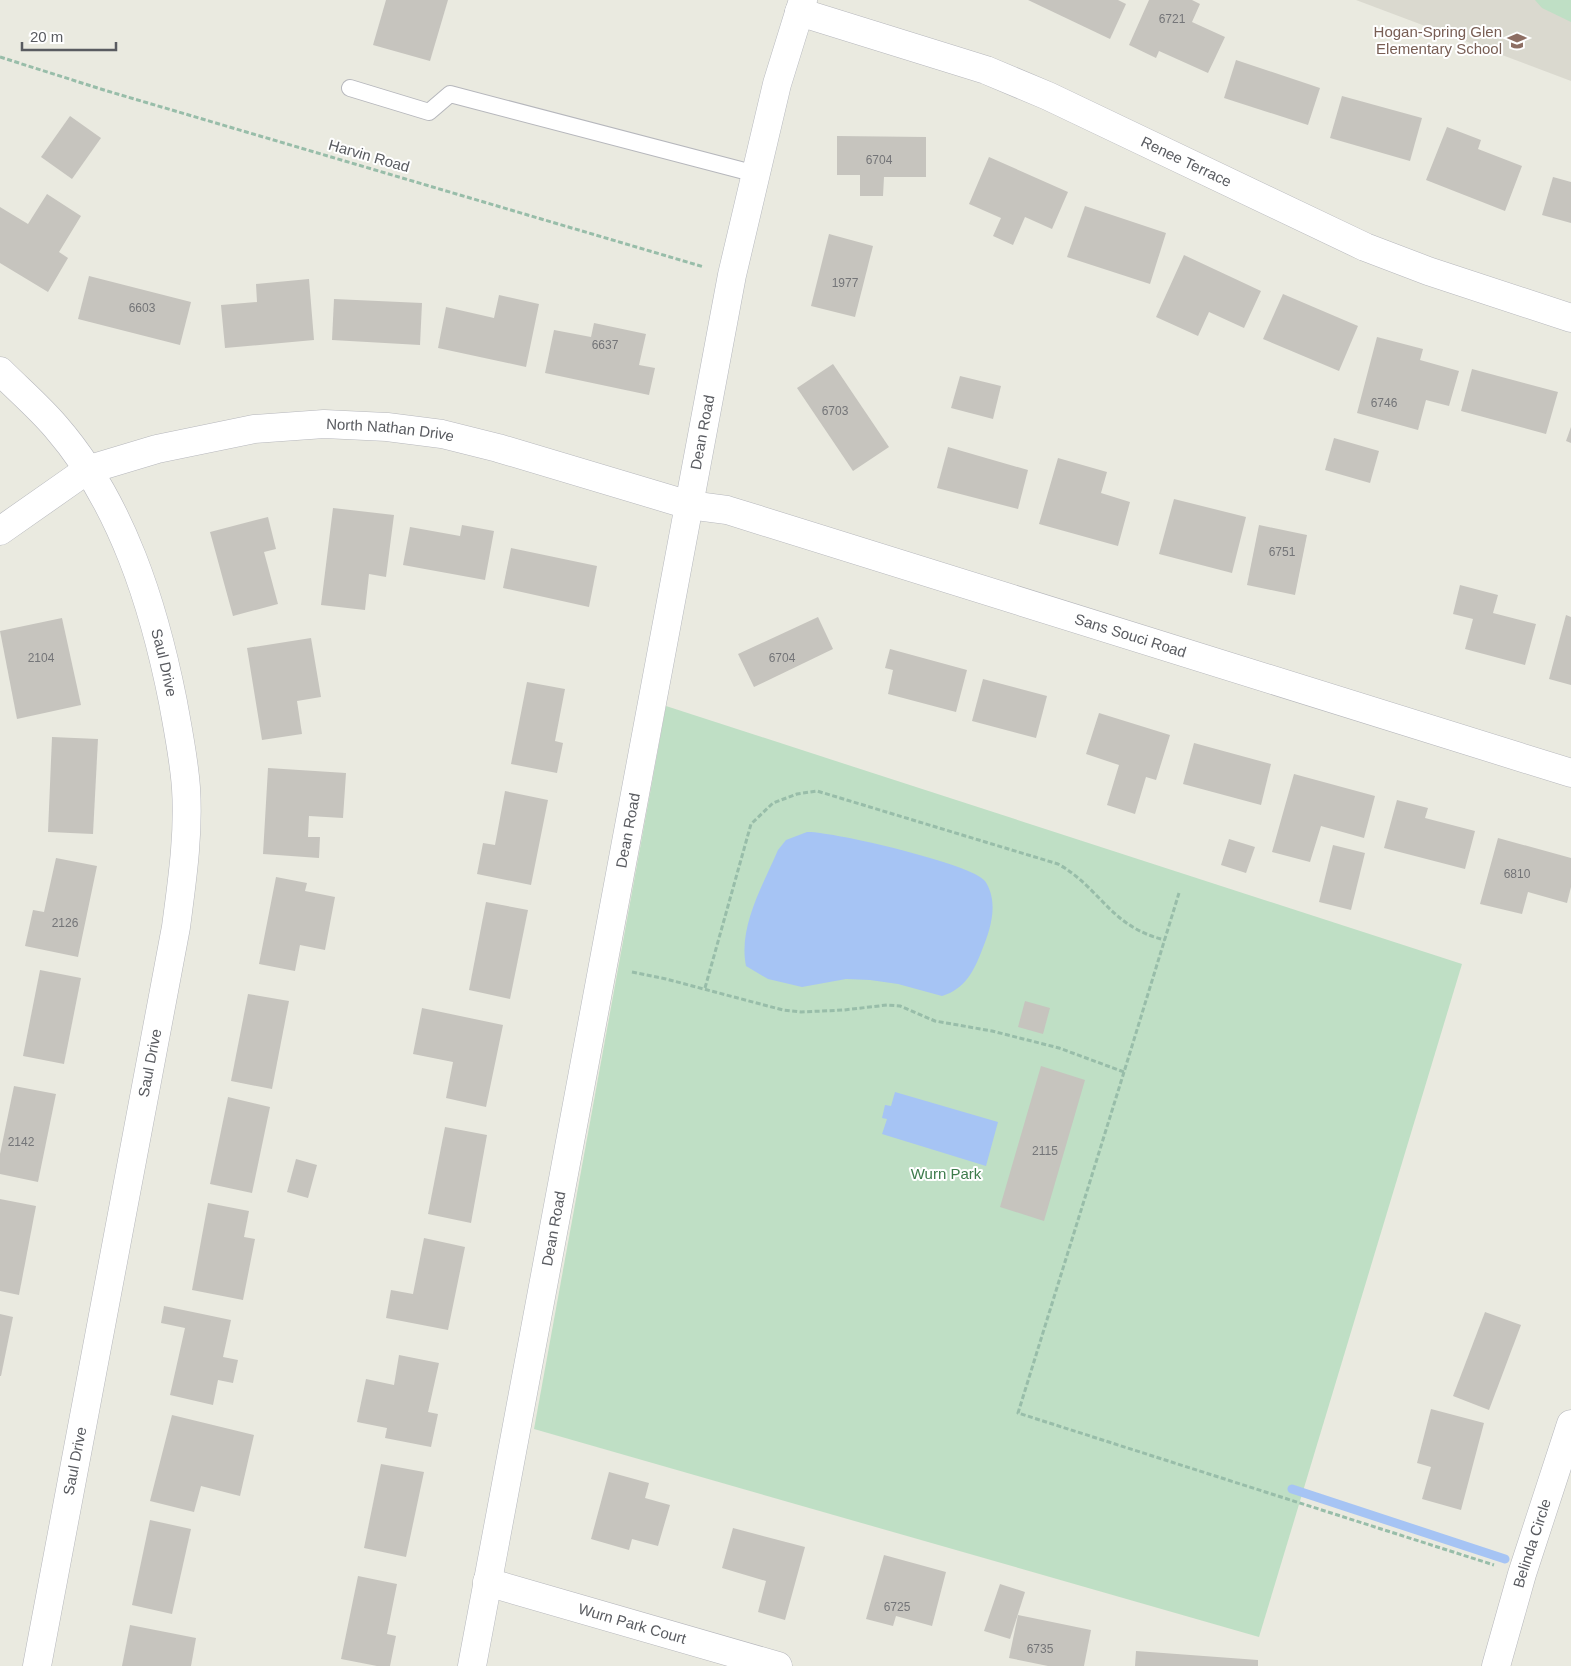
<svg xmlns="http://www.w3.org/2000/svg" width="1571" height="1666" font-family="Helvetica,sans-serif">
<rect width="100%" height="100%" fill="#eaeae0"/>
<polygon fill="#dad9cf" points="1356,0 1571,0 1571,81"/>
<g fill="#bfdfc5">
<polygon points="1535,0 1571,0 1571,22 1542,8"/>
<polygon points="666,706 1462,964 1259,1637 534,1429"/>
</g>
<g fill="#a6c4f4">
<path d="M807 832C831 831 973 864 985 881 999 902 991 928 982 950 974 971 965 989 942 996L898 984 870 980 846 979 802 987 768 979 746 966C738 927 763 885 778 850L786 840Z"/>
<polygon points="895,1092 998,1122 986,1166 882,1134 887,1119 882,1118 885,1105 891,1106"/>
</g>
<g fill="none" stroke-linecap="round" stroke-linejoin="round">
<polyline stroke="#a6c4f4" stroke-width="9" points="1292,1489 1505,1559"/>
</g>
<g fill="#c6c4be">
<polygon points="386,0 448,0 430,61 373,45"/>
<polygon points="1028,0 1118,0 1126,4 1110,39"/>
<polygon points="1149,0 1192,0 1200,4 1192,22 1225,37 1208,73 1159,51 1156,58 1129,45"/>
<polygon points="1236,60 1320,88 1308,125 1224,98"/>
<polygon points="1342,96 1422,118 1410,161 1330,138"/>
<polygon points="70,116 101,138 72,179 41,157"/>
<polygon points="1447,127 1481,140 1478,149 1522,166 1505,211 1426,180"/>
<polygon points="837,136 926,137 926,177 884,177 883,196 860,196 860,175 837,175"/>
<polygon points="989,157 1068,192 1052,229 1025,217 1013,245 993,236 1001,218 969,204"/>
<polygon points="1553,177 1571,182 1571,223 1542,215"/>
<polygon points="47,194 81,216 59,252 68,258 48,292 0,263 0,207 28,224"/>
<polygon points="1085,206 1166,233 1150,284 1067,257"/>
<polygon points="829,234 873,246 855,317 811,306"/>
<polygon points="1184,255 1261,291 1244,328 1209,312 1198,336 1156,317"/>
<polygon points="89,276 191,302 180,345 78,319"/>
<polygon points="309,279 314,340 225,348 221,305 257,302 256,284"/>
<polygon points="1283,294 1358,326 1339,371 1263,339"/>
<polygon points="499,295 539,304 526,367 438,348 446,307 494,318"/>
<polygon points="334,299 422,303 420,345 332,340"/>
<polygon points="594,323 646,334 639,365 655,368 649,395 545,373 554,330 591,337"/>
<polygon points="1377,337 1423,349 1420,360 1459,371 1449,406 1426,400 1418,430 1357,413"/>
<polygon points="833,364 889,447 853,471 797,388"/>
<polygon points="1472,369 1558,392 1546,434 1461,411"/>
<polygon points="960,376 1001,386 993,419 951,408"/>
<polygon points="1571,427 1571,443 1566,441"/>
<polygon points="1334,438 1379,451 1370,483 1325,470"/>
<polygon points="948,447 1028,470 1018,509 937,488"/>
<polygon points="1058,458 1107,472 1101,493 1130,502 1118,546 1039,524"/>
<polygon points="1174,499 1246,517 1232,573 1159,554"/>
<polygon points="333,508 394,515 386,577 369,574 365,610 321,605"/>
<polygon points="268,517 276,549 264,552 278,604 233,616 210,532"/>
<polygon points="462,525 494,531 485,580 403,565 410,527 460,536"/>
<polygon points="1259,525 1307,535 1295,595 1247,585"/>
<polygon points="511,548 597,566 589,607 503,588"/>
<polygon points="1460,585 1498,595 1493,613 1536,624 1525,665 1465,649 1473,619 1453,614"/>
<polygon points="1566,615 1571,617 1571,685 1549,679"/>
<polygon points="818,617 833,649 754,687 738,654"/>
<polygon points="62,618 81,705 17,719 0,631"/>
<polygon points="311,638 321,697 297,701 302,734 262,740 247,648"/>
<polygon points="890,649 967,670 956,712 888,694 893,670 885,668"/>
<polygon points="983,679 1047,696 1036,738 972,721"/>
<polygon points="527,682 565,689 555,741 563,743 557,773 511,764"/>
<polygon points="1099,713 1170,735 1156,780 1146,777 1135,814 1107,805 1119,765 1086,754"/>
<polygon points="52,737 98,739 93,834 48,832"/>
<polygon points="1194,743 1271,764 1261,805 1183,784"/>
<polygon points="268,768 346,773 343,818 309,816 308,837 320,837 319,858 263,854"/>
<polygon points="1294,774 1375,796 1364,838 1321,826 1310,862 1272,852"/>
<polygon points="505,791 548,800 531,885 477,874 483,843 495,845"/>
<polygon points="1397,800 1428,808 1425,818 1475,831 1465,869 1384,848"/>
<polygon points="1498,838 1571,858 1571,887 1567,903 1528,892 1522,914 1480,904"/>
<polygon points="1229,839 1255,847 1246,873 1221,865"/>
<polygon points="1333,845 1365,853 1351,910 1319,902"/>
<polygon points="56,858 97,866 78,957 25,946 33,910 44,912"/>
<polygon points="276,877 307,883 305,891 335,897 325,950 300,945 295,971 259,964"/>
<polygon points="486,902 528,910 510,999 469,990"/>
<polygon points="40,970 81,978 64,1064 23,1056"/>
<polygon points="248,994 289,1001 272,1089 231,1081"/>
<polygon points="1025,1001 1050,1008 1043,1034 1018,1027"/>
<polygon points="422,1008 503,1025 486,1107 446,1098 453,1062 413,1054"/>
<polygon points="1041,1066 1085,1080 1044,1221 1000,1207"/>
<polygon points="14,1086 56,1094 38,1182 0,1174 0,1154"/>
<polygon points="228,1097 270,1107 252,1193 210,1184"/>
<polygon points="445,1127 487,1135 471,1223 428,1214"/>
<polygon points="296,1159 317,1165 308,1198 287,1192"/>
<polygon points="0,1199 36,1206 19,1295 0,1291"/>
<polygon points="208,1203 249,1211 244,1237 255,1239 243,1300 192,1290"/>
<polygon points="424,1238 465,1247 448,1330 386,1318 391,1290 413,1294"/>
<polygon points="164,1306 231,1320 223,1357 238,1360 233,1383 218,1380 213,1405 170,1395 185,1328 161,1323"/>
<polygon points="1485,1312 1521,1325 1489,1410 1453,1396"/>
<polygon points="0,1314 13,1317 1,1376 0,1376"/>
<polygon points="399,1355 439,1363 428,1412 438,1414 431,1447 385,1438 387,1428 357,1422 366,1379 394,1385"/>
<polygon points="1431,1409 1484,1423 1461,1510 1422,1499 1431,1467 1417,1463"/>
<polygon points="172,1415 254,1435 240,1496 201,1486 194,1512 150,1501"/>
<polygon points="381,1464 424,1472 406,1557 364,1548"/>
<polygon points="609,1472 649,1483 645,1498 670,1505 658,1546 632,1539 629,1550 591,1539"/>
<polygon points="150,1520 191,1529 172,1614 132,1605"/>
<polygon points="733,1528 805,1547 785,1620 758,1612 766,1581 722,1568"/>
<polygon points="884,1555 946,1572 932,1626 896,1616 893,1626 866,1619"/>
<polygon points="358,1576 397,1584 387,1634 396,1636 390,1666 377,1666 341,1659"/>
<polygon points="1000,1584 1025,1592 1010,1639 984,1631"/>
<polygon points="1018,1615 1091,1630 1084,1666 1048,1666 1009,1658"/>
<polygon points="130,1625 196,1638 191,1666 122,1666"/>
<polygon points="1136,1651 1258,1660 1258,1666 1135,1666"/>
</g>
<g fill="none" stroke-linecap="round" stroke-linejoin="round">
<g stroke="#b6b7bc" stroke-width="18">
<polyline id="lane" points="350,88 429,112 450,94 756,174"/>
</g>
<g stroke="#b6b7bc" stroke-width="29">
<g id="street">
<path id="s1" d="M799 12 986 70 1048 96 1365 247 1428 271 1571 318"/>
<path id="s2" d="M0 371C19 390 39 407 56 427 122 503 154 606 173 702 178 730 184 759 186 788 189 835 182 881 176 927L37 1666"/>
<path id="s3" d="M0 531 87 470 157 449 254 429 324 424 387 427 442 434 498 448 689 505 727 510 1571 773"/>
<path id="s4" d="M487 1582 778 1666"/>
<path id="s5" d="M1496 1666 1522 1574 1571 1424"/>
</g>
</g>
<g stroke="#b6b8be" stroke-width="29">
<g id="secondary">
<path id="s6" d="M472 1666 732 275 777 84 803 0"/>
</g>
</g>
<g stroke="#98bda9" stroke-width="3" stroke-dasharray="5 2.5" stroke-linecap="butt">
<polyline points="0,57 104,90 704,267"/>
<polyline points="632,972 666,979 783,1010 801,1012 844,1010 887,1005 900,1006 935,1021 992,1031 1059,1048 1124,1072 1179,893"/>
<path d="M705 988 751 824 773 803 797 794 817 791 1058 864C1101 888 1110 927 1165 940"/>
<polyline points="1124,1072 1018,1413 1494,1565"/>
</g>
<use href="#lane" stroke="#fff" stroke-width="16"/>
<use href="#street" stroke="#fff" stroke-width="28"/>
<use href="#secondary" stroke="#fff" stroke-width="28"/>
</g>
<defs>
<g id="school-bare" transform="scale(1.5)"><path d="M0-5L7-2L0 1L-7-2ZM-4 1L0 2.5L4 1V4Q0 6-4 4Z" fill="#8d6e63" stroke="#fff" stroke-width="2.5" paint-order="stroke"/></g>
</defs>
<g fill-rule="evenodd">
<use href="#school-bare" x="1517" y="41"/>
</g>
<g text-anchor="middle" stroke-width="4" stroke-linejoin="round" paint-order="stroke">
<g font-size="12" fill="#747578">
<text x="1172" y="23">6721</text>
<text x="879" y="164">6704</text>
<text x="845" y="287">1977</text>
<text x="142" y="312">6603</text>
<text x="605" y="349">6637</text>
<text x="1384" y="407">6746</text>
<text x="835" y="415">6703</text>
<text x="1282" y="556">6751</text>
<text x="41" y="662">2104</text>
<text x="782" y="662">6704</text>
<text x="1517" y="878">6810</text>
<text x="65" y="927">2126</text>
<text x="21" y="1146">2142</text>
<text x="1045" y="1155">2115</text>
<text x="897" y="1611">6725</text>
<text x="1040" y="1653">6735</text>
</g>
<g font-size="15" fill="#785e54" stroke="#fff" text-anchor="end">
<text x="1502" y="37">Hogan-Spring Glen<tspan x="1502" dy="17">Elementary School</tspan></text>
</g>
<g font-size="15" fill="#595b60" stroke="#fff">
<text transform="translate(369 156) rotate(16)" y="5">Harvin Road</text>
<text dy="5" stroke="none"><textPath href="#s1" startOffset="416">Renee Terrace</textPath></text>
<text dy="5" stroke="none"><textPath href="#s3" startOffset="415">North Nathan Drive</textPath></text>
<text dy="5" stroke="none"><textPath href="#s6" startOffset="1255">Dean Road</textPath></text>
<text dy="5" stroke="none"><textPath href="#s3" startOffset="1185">Sans Souci Road</textPath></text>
<text dy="5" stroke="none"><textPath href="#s2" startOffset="341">Saul Drive</textPath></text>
<text dy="5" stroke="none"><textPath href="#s6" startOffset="850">Dean Road</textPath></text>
<text transform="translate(150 1063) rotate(-79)" y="5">Saul Drive</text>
<text dy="5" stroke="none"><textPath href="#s6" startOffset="445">Dean Road</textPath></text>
<text transform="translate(75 1461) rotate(-79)" y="5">Saul Drive</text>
<text dy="5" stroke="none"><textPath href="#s5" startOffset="128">Belinda Circle</textPath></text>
<text dy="5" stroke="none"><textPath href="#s4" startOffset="151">Wurn Park Court</textPath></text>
</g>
<g font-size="15" fill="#3d7b4b" stroke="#fff">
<text x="946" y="1179">Wurn Park</text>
</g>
</g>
<path d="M22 42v8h94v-8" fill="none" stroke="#595b60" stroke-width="2.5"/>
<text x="30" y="42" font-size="15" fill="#595b60" stroke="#ffffff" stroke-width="4" paint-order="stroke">20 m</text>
</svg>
